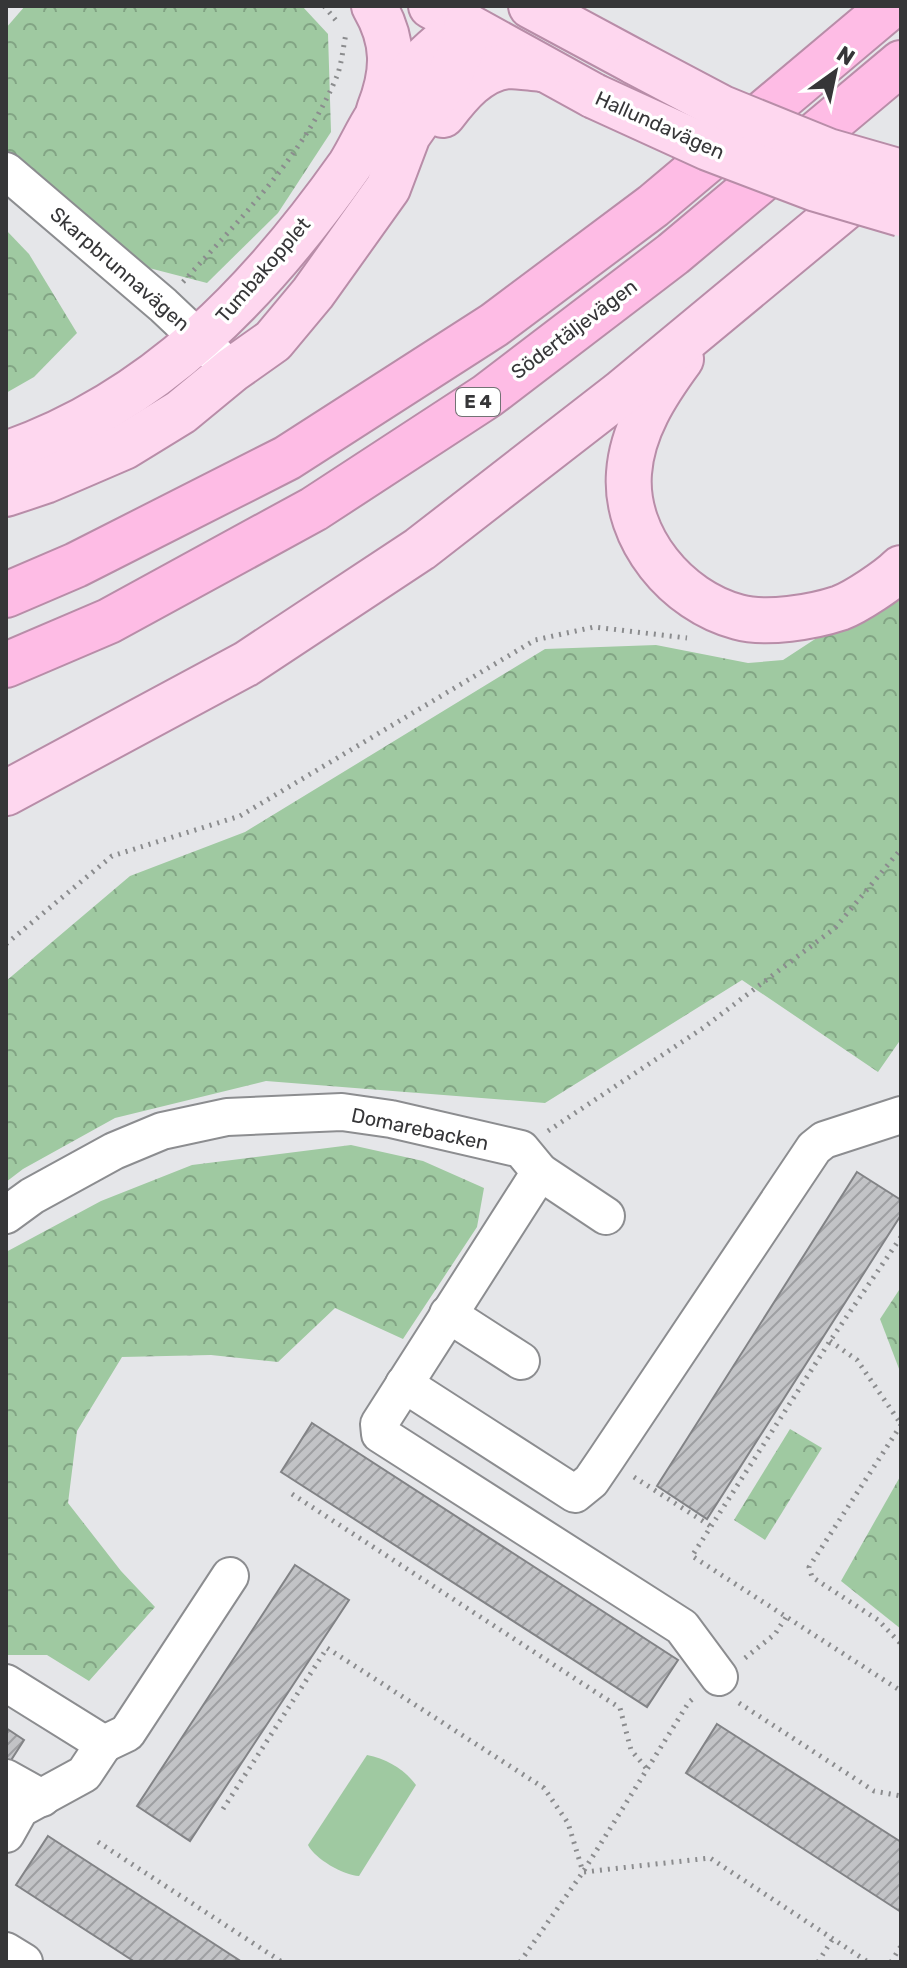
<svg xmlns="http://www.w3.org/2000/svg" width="907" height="1968" font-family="Rubik,sans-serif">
<defs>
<pattern id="forest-crowns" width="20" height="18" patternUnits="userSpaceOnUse" patternTransform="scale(2)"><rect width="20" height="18" fill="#9fc9a1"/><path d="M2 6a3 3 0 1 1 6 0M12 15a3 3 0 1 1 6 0" fill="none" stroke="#82a484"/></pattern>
<pattern id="building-hatch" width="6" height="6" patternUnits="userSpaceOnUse" patternTransform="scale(2)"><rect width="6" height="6" fill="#c2c3c6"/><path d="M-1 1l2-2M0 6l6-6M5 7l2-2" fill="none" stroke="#9e9fa2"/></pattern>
</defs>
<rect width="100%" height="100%" fill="#e5e6e9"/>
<path fill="#9fc9a1" d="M367 1755C387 1759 404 1769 416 1785L359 1876C343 1875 315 1859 308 1845Z"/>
<g fill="url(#forest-crowns)">
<polygon points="25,6 302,6 328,34 331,132 278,213 207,283 149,268 6,150 6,28"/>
<polygon points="6,230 29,254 77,333 34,377 6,393"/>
<polygon points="901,583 901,1039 878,1072 742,980 545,1103 266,1081 115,1118 23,1169 6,1182 6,981 130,876 245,832 545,649 656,645 748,663 783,660"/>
<polygon points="351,1145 423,1161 484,1188 477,1227 403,1339 335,1308 278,1362 211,1355 122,1357 77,1431 68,1503 121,1571 155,1607 89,1681 47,1655 6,1655 6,1252 101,1201 192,1165"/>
<polygon points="901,1287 901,1374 880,1319"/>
<polygon points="790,1429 822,1448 765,1540 734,1520"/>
<polygon points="901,1475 901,1629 841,1581"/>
</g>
<g fill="url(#building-hatch)" stroke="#828386" stroke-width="2">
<polygon points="857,1172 901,1200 901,1215 707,1519 657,1486"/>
<polygon points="312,1423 678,1660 647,1707 281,1472"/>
<polygon points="295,1565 349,1600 190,1841 137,1806"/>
<polygon points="717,1724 901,1842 901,1912 686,1773"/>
<polygon points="6,1728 24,1740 6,1768"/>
<polygon points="48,1836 242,1962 135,1962 16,1885"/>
</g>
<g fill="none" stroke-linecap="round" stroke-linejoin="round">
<g stroke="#8c8d90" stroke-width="40">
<g id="minor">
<polyline points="6,171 163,305 218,357"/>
<polyline points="540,1172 606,1216"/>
<polyline points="6,1215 32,1196 114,1151 162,1131 227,1117 342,1112 391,1119 521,1149 540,1172 379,1424 380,1434 682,1627 719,1677"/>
<polyline points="448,1314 521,1361"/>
<polyline points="404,1384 575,1494 591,1481 606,1459 814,1148 824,1140 901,1115"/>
<polyline points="6,1683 104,1744 84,1774 20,1809 6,1834"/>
<polyline points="104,1744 127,1733 230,1576"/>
<polyline points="6,1778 42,1798"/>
<polyline points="6,1951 24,1962"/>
</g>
</g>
<g stroke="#b88da8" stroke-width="48">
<g id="major">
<path d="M374 6C395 42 394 72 379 110"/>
<polyline points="431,6 594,96"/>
<polyline points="531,6 635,62"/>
<path d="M443 115C459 94 479 69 508 66 519 66 530 68 541 69"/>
<path d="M681 359C656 393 632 430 629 473 624 538 677 601 738 617 766 625 813 617 840 608 856 602 889 580 901 568"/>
<path d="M6 454C156 402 261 291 350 165 360 149 367 132 377 117 395 89 432 46 461 30"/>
<polyline points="6,494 45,481 124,447 181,412 232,370 273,341 313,293 388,188 408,135 448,78 464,45 466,27"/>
<polyline points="6,793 246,664 420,549 621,393 878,180"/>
</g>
</g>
<g stroke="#b88da8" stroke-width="48">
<g id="highway">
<polyline points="6,595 76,565 287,458 494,325 653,206 891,6"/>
<polyline points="6,665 109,621 314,509 487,396 673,254 901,63"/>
</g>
</g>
<g stroke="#8b8c8e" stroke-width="5" stroke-dasharray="2 6" stroke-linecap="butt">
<polyline points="324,6 339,24"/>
<path d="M183 282C240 219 304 155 337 76 342 63 343 47 346 34"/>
<polyline points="6,944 112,856 240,816 535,640 594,627 687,638"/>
<polyline points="548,1131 703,1028 835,928 901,849"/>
<polyline points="901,1237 830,1341 692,1556 901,1691"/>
<polyline points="830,1341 857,1360 901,1424"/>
<polyline points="901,1425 809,1567 812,1577 878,1620 901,1644"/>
<polyline points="634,1477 712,1527"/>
<polyline points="292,1494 620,1708 631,1750 647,1769"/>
<polyline points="745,1658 775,1634 786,1617"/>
<polyline points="739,1703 874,1791 901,1796"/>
<polyline points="223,1809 327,1648 544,1788 568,1823 583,1872"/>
<polyline points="98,1842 282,1962"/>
<polyline points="584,1872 710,1858 868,1962"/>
<polyline points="520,1962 583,1872 689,1702 696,1696"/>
<polyline points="818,1962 832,1940"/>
<polyline points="891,1962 901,1946"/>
</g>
<use href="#minor" stroke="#fff" stroke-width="36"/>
<use href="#major" stroke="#fed7ef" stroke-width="44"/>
<use href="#highway" stroke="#febce5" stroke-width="44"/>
<g stroke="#b88da8" stroke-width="48" stroke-linecap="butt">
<g id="major-bridge">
<polyline points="635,62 722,108 828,151 901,172"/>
<polyline points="594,96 708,148 816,189 901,214"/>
</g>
</g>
<use href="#major-bridge" stroke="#fed7ef" stroke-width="44"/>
</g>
<g text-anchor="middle" stroke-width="7" stroke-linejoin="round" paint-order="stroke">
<rect fill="#fff" stroke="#727274" stroke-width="2" x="456" y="388" width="44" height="28" rx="6"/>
<g font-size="18" font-weight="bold" fill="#363638">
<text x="478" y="408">E 4</text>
</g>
<g font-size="20" fill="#363638" stroke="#fff">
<text transform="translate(660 125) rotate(24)" y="7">Hallundavägen</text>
<text transform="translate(120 269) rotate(41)" y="7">Skarpbrunnavägen</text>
<text transform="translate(263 270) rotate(-49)" y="7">Tumbakopplet</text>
<text transform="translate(574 329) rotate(-37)" y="7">Södertäljevägen</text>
<text transform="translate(420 1129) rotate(12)" y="7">Domarebacken</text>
</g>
</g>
<rect width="907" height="1968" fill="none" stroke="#363638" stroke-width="16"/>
<g transform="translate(835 72) rotate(33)" stroke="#ffffff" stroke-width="6" paint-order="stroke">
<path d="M0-6L14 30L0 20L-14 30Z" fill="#363638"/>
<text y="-12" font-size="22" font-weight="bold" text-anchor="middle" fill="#363638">N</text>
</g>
</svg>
